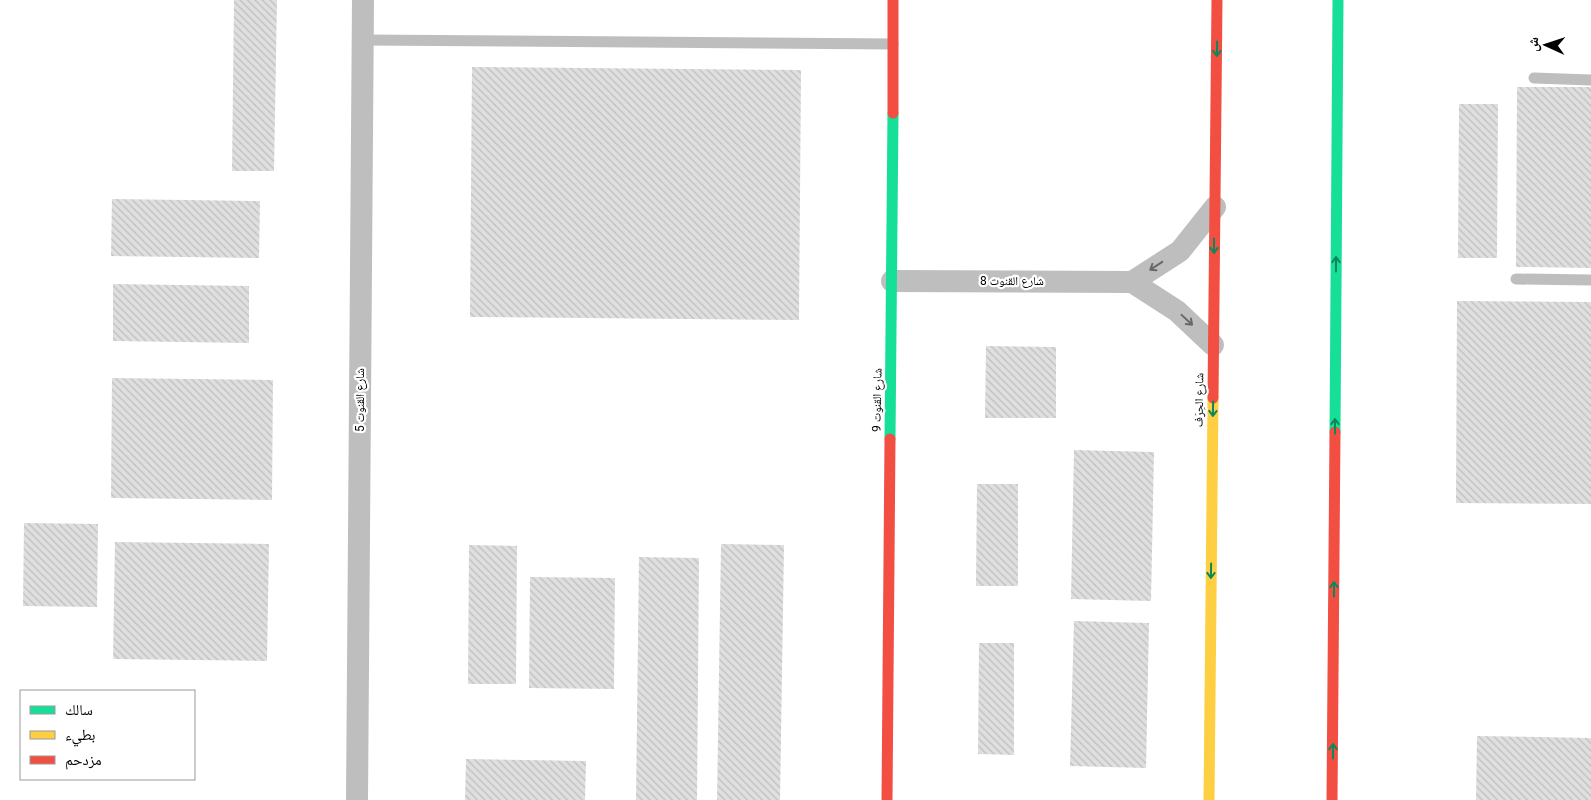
<svg xmlns="http://www.w3.org/2000/svg" width="1591" height="800" font-family="Roboto,'Noto Naskh Arabic',sans-serif">
<defs>
<pattern id="building-back-hatch" width="6" height="6" patternUnits="userSpaceOnUse" patternTransform="scale(1.25)"><rect width="6" height="6" fill="#dfdfdf"/><path d="M-1 5l2 2M0 0l6 6M5-1l2 2" fill="none" stroke="#bebebe"/></pattern>
</defs>
<rect width="100%" height="100%" fill="#fff"/>
<g fill="url(#building-back-hatch)">
<polygon points="234,0 277,0 274,171 232,171"/>
<polygon points="472,67 801,70 799,320 470,317"/>
<polygon points="1517,87 1591,87 1591,268 1516,267"/>
<polygon points="1459,104 1498,104 1497,258 1458,258"/>
<polygon points="112,199 260,201 259,258 111,256"/>
<polygon points="113,284 249,286 249,343 113,341"/>
<polygon points="1457,301 1591,302 1591,504 1456,503"/>
<polygon points="986,346 1056,347 1056,418 985,418"/>
<polygon points="112,378 273,380 272,500 111,498"/>
<polygon points="1074,450 1154,452 1151,601 1071,599"/>
<polygon points="977,484 1018,484 1018,586 976,586"/>
<polygon points="24,523 98,524 97,607 23,606"/>
<polygon points="115,542 269,544 267,661 113,659"/>
<polygon points="721,544 784,545 780,800 717,800"/>
<polygon points="469,545 517,546 516,684 468,684"/>
<polygon points="639,557 699,558 697,800 636,800"/>
<polygon points="530,577 615,578 614,689 529,688"/>
<polygon points="1074,621 1149,623 1146,768 1070,766"/>
<polygon points="979,643 1014,643 1014,755 978,754"/>
<polygon points="1477,736 1591,738 1591,800 1476,800"/>
<polygon points="466,759 586,761 585,800 465,800"/>
</g>
<g fill="none" stroke-linecap="round" stroke-linejoin="round">
<g stroke="#bebebe" stroke-width="11">
<polyline points="363,40 893,44"/>
<polyline points="1534,78 1591,80"/>
<polyline points="1516,279 1591,280"/>
</g>
<g stroke="#bebebe" stroke-width="22">
<polyline points="892,281 1132,282 1177,311 1213,345"/>
<polyline points="1132,282 1180,251 1215,207"/>
<polyline points="357,800 363,0"/>
</g>
<g stroke="#16e098" stroke-width="11">
<polyline points="1335,432 1338,0"/>
<polyline points="890,439 893,113"/>
</g>
<polyline stroke="#ffcf43" stroke-width="11" points="1209,800 1213,398"/>
<g stroke="#f24e42" stroke-width="11">
<polyline points="893,113 893,0"/>
<polyline points="1213,398 1217,0"/>
<polyline points="887,800 890,439"/>
<polyline points="1332,800 1335,432"/>
</g>
</g>
<defs><path id="oneway-shaft" d="M-6 0H5M1.5-3L5.5 0L1.5 3" fill="none" stroke-width="1.6" stroke-linecap="round" stroke-linejoin="round" transform="scale(1.25)"/></defs>
<g stroke="#0d865b">
<use href="#oneway-shaft" transform="translate(1217 49) rotate(91)"/>
<use href="#oneway-shaft" transform="translate(1214 246) rotate(90)"/>
<use href="#oneway-shaft" transform="translate(1336 264) rotate(-90)"/>
<use href="#oneway-shaft" transform="translate(1213 409) rotate(91)"/>
<use href="#oneway-shaft" transform="translate(1335 426) rotate(-90)"/>
<use href="#oneway-shaft" transform="translate(1211 571) rotate(91)"/>
<use href="#oneway-shaft" transform="translate(1334 589) rotate(-90)"/>
<use href="#oneway-shaft" transform="translate(1333 751) rotate(-90)"/>
</g>
<g stroke="#686868">
<use href="#oneway-shaft" transform="translate(1156 266) rotate(147)"/>
<use href="#oneway-shaft" transform="translate(1187 320) rotate(43)"/>
</g>
<g text-anchor="middle" stroke-width="4.5" stroke-linejoin="round" paint-order="stroke">
<g font-size="12" fill="#000" stroke="#fff">
<text x="1012" y="285">شارع القنوت 8</text>
<text transform="translate(360 400) rotate(-90)" y="4">شارع القنوت 5</text>
<text transform="translate(877 400) rotate(-89)" y="4">شارع القنوت 9</text>
<text transform="translate(1199 400) rotate(-89)" y="4">شارع الحِرَف</text>
</g>
</g>
<rect x="20" y="690" width="175" height="90" fill="#ffffff" stroke="#999999"/>
<rect x="30" y="706" width="25" height="8" fill="#16e098" stroke="#999999"/>
<text x="65" y="715" font-size="15" fill="#000000">سالك</text>
<rect x="30" y="731" width="25" height="8" fill="#ffcf43" stroke="#999999"/>
<text x="65" y="740" font-size="15" fill="#000000">بطيء</text>
<rect x="30" y="756" width="25" height="8" fill="#f24e42" stroke="#999999"/>
<text x="65" y="765" font-size="15" fill="#000000">مزدحم</text>
<g transform="translate(1546 45) rotate(273)" stroke="#ffffff" stroke-width="4" paint-order="stroke">
<path d="M0-4L9 19L0 12L-9 19Z" fill="#000000"/>
<text y="-8" font-size="14" font-weight="bold" text-anchor="middle" fill="#000000">ش</text>
</g>
</svg>
